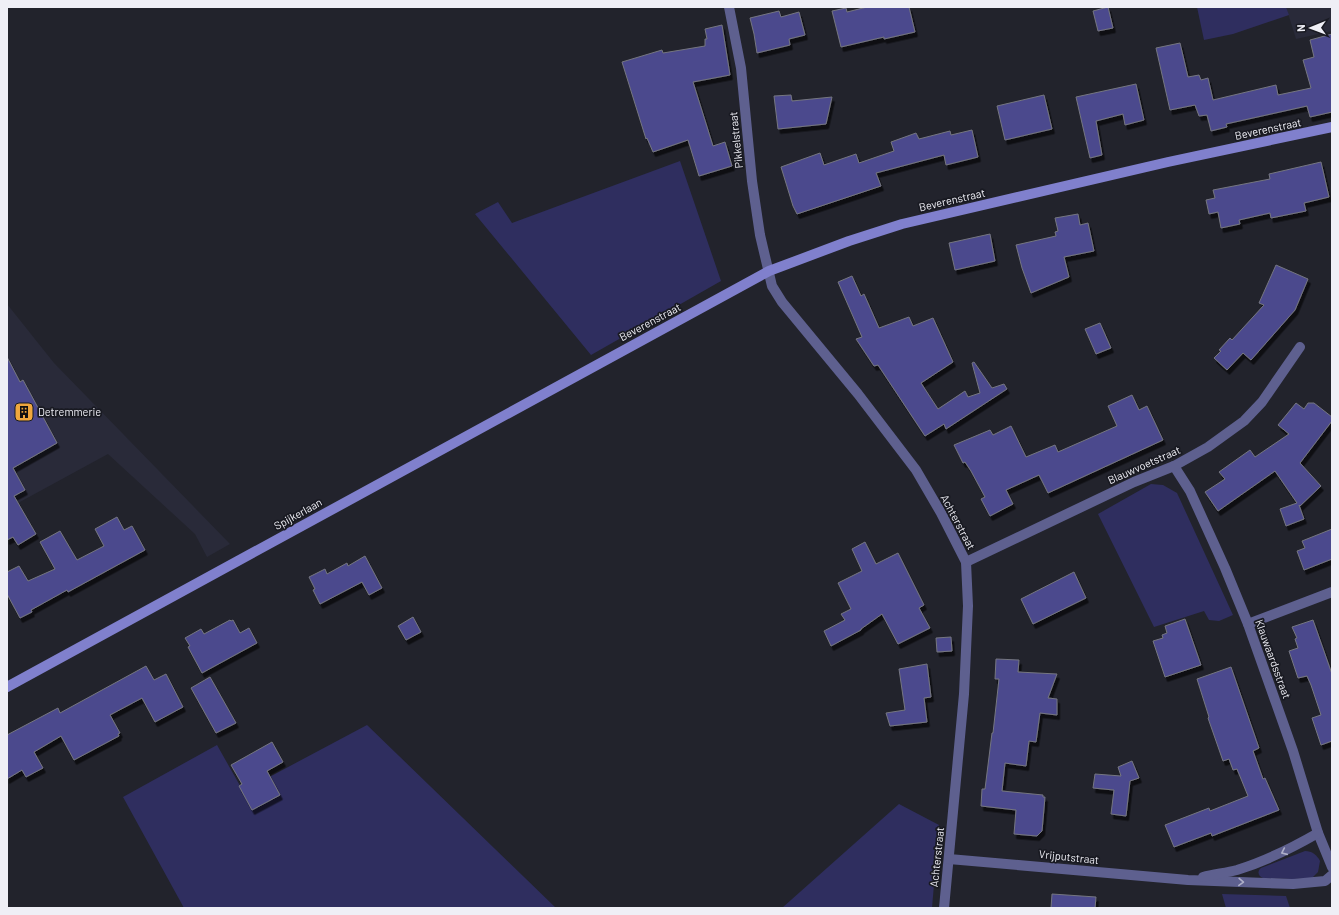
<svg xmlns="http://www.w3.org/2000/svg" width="1339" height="915" font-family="Barlow,sans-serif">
<defs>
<filter id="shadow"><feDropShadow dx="2.5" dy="4.5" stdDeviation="0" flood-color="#0009"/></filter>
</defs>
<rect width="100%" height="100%" fill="#22232c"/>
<g fill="#292a39">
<polygon points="1286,7 1332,7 1332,31 1296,39"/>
<polygon points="7,304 54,363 230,544 207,557 195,534 108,454 7,509"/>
</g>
<g fill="#2f2e5f">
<polygon points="1197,7 1286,7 1289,15 1233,34 1204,40"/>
<polygon points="680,161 721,281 591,355 475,214 498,202 512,223"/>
<polygon points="1151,484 1163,485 1177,493 1233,615 1219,621 1209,620 1204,611 1154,627 1098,514"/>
<polygon points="367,725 556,908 184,908 123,797 217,745 243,791"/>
<polygon points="899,804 939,825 932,908 782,908"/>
<path d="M1305 851C1312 851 1317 855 1320 861L1318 872 1312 878 1293 879 1263 878C1258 876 1257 871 1261 868Z"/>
<polygon points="1222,894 1286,896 1290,908 1226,908"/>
</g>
<g fill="#4c4a8d" stroke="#757680" filter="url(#shadow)">
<polygon points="867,7 909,7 915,32 884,39 884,37 841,47 832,11 846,8 847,12"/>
<polygon points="1108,7 1113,28 1098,31 1093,11"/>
<polygon points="779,11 781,17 799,12 805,35 789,39 790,45 757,53 754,34 750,18"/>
<polygon points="722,25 730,75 693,82 713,146 725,142 732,166 699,176 688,140 653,152 647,138 646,139 622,62 662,50 663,53 705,46 705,39 707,39 705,29"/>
<polygon points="1332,34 1332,112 1310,117 1307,106 1226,124 1227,127 1211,131 1207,115 1199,116 1195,105 1170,110 1156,48 1180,43 1188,77 1199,75 1201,80 1208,78 1213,100 1276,85 1278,95 1311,88 1303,60 1314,57 1310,40"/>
<polygon points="1136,84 1144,120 1125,125 1123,114 1096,121 1102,155 1090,158 1076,97"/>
<polygon points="791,95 792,101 832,97 826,124 778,129 774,96"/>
<polygon points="1044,95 1052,129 1005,140 997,106"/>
<polygon points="972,130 978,157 946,165 944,155 876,173 881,186 797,214 793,206 781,167 820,153 824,165 856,154 859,163 894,151 891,142 916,133 919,139 950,131 951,135"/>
<polygon points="1321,162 1329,197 1304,203 1306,211 1271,218 1270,213 1239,220 1240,224 1221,228 1218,212 1209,214 1206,200 1215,198 1213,190 1270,179 1269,174"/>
<polygon points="1078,214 1080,225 1088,223 1094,251 1064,257 1069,277 1031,293 1022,268 1016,245 1056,236 1055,232 1058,231 1055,218"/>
<polygon points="990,234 995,261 955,270 949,243"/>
<polygon points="1276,265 1308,279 1295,310 1251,360 1243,353 1227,370 1214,358 1221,351 1219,350 1230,338 1232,340 1264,305 1259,303"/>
<polygon points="852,276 861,296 864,294 879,328 909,317 913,326 933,318 953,362 921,383 938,409 965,391 968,397 980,393 972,363 974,362 992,388 1004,384 1007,389 946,429 944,424 925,436 878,365 874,366 856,339 862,337 838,282"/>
<polygon points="1100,323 1111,348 1096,354 1085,329"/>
<polygon points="7,357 20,382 23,380 57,443 13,468 25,490 14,496 36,534 18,545 13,537 7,540"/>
<polygon points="1132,395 1139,410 1147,406 1163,440 1048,493 1039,475 1006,490 1013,504 990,516 981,499 985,497 971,471 965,462 963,463 954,445 990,430 993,435 1011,426 1026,457 1055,445 1058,452 1117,426 1108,406"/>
<polygon points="1296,403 1304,409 1308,403 1314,403 1332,417 1332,421 1300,463 1321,486 1300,506 1299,505 1304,519 1286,526 1280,509 1297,503 1275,471 1218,511 1205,492 1225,479 1219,472 1250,450 1255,457 1289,434 1278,425"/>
<polygon points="117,517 124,530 132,526 145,550 68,592 67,590 31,610 32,612 20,618 7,594 7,572 19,566 28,581 55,569 40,542 60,531 77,560 104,546 95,529"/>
<polygon points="1332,529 1332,559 1304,570 1297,551 1305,548 1302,541"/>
<polygon points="865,542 876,564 898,553 924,605 919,608 930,628 898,644 882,614 861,629 861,630 831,646 824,631 845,620 841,614 851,609 838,583 862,571 852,549"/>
<polygon points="365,556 382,588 369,595 362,582 320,604 313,590 315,589 309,577 325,569 327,574 347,563 348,566"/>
<polygon points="1074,572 1086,598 1033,624 1021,599"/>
<polygon points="413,617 421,632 406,640 398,626"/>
<polygon points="1185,619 1201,665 1165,677 1153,641 1163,638 1162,635 1167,633 1165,626"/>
<polygon points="230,620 231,621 233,620 240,633 249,628 257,643 202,673 188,647 190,646 185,638 201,629 204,634"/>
<polygon points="1313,620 1332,674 1332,741 1321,745 1312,718 1321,715 1311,685 1307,676 1298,678 1289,651 1298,648 1295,639 1297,638 1292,627"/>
<polygon points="951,637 952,651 937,652 936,638"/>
<polygon points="996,659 1019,660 1018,672 1057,674 1048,698 1057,699 1057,715 1040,713 1036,742 1029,741 1026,766 1005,763 1002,791 1043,795 1043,797 1045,797 1042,831 1037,836 1014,834 1016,810 981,806 982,789 985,789 992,733 993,733 999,679 995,679"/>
<polygon points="927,664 931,697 924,698 927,722 890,726 886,713 905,710 899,669"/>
<polygon points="146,666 154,680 166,674 183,707 155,722 142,698 110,715 120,733 118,734 119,736 74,760 61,736 34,752 43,768 26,777 22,770 7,779 7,735 58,708 60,713"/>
<polygon points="1231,667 1259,748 1253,751 1263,779 1265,778 1279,810 1212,836 1211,833 1174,847 1165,825 1209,808 1210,811 1248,796 1237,769 1233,770 1229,759 1223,761 1208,718 1209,717 1197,679"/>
<polygon points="210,677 236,723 216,733 191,688"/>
<polygon points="272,742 283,762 267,771 280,795 252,810 239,786 242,784 231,765"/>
<polygon points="1132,761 1139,778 1130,781 1126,816 1111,814 1114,790 1093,788 1095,774 1121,776 1118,767"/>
<polygon points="1052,894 1096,897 1095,908 1051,908"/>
</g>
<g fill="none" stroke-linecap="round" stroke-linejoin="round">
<g stroke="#5e608f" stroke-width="10">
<polyline points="729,7 741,68 752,181 760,235 772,286 782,302 858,394 916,470 941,513 966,562 968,606 964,694 944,908"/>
<polyline points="1174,466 1190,491 1225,568 1248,624 1293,751 1318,833 1332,867"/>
<polyline points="966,562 1134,482 1174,466 1208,447 1244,421 1262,402 1300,347"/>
<polyline points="1248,624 1332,592"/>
<polyline points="949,859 1188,880 1293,884 1325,881 1332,875"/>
<path d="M1203 877C1214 874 1226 873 1237 870 1266 861 1292 848 1318 833"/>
</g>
<polyline stroke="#8080cd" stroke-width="10" points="7,687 769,271 849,241 902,224 1168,162 1332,127"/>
</g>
<defs><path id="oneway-chevron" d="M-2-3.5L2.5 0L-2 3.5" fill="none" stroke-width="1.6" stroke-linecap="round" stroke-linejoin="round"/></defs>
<g stroke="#aeafc8">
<use href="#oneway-chevron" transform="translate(1284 852) rotate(156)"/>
<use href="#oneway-chevron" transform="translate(1241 882) rotate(2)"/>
</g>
<defs>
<g id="building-square" transform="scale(1)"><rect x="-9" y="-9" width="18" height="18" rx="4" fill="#efa73e" stroke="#191a22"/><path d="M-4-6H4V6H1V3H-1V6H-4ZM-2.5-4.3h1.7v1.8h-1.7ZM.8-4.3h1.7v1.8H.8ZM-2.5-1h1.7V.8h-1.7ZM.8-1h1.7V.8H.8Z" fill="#111"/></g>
</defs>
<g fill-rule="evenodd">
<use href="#building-square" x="24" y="412"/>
</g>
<g text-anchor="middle" stroke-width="3.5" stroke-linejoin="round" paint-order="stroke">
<g font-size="11" fill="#efeff6" stroke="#191a22">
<text transform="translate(1268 129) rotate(-12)" y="4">Beverenstraat</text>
<text transform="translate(736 140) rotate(-96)" y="4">Pikkelstraat</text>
<text transform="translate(952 200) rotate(-13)" y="4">Beverenstraat</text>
<text transform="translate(650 322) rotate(-28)" y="4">Beverenstraat</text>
<text transform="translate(1144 465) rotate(-24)" y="4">Blauwvoetstraat</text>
<text transform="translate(298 514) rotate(-29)" y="4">Spijkerlaan</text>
<text transform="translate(958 522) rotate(62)" y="4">Achterstraat</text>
<text transform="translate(1273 659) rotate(70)" y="4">Klauwaardsstraat</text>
<text transform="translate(937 857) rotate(-84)" y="4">Achterstraat</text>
<text transform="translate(1069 857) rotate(6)" y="4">Vrijputstraat</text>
</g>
<g font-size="11" fill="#efeff6" stroke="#191a22" text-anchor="start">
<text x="38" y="416">Detremmerie</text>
</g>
</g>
<rect width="1339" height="915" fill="none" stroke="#efeff6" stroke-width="16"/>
<g transform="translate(1311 28) rotate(269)" stroke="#191a22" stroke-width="3" paint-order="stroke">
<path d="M0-3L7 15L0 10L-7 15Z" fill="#efeff6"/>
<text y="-6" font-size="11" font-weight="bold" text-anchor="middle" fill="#efeff6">N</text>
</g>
</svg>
